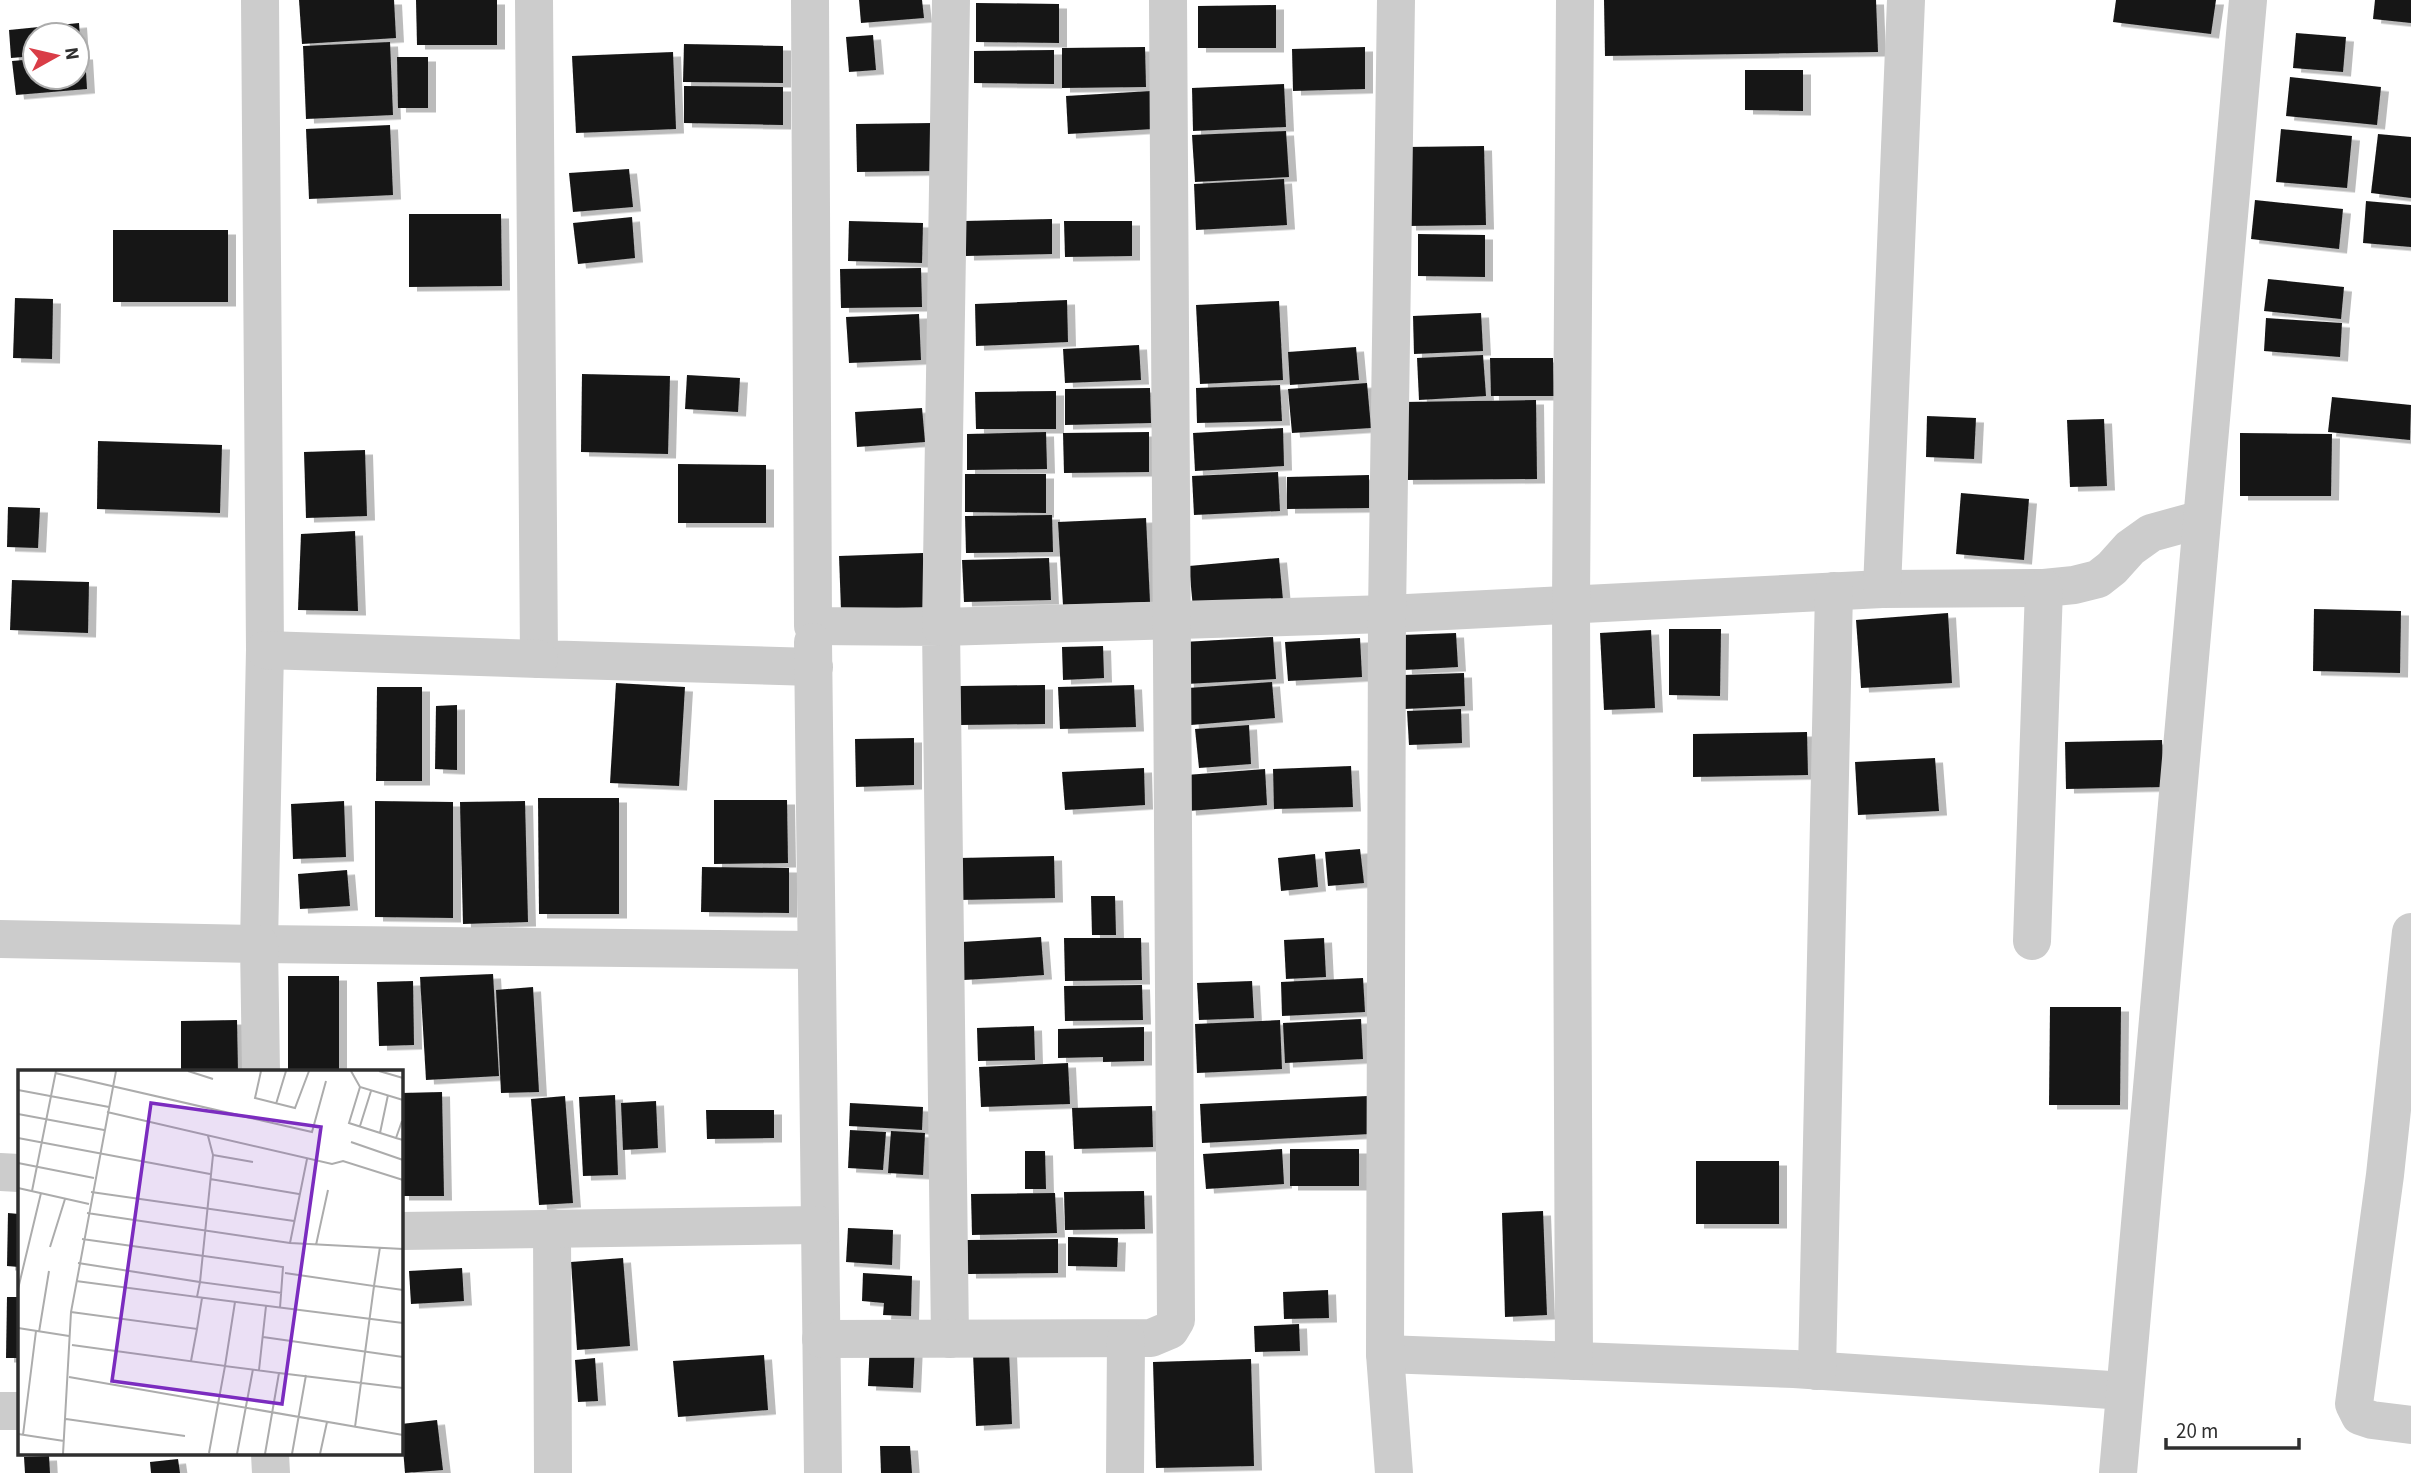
<svg xmlns="http://www.w3.org/2000/svg" width="2411" height="1473" font-family="'Source Sans 3',sans-serif">
<defs>
<filter id="shadow"><feDropShadow dx="8" dy="4.5" stdDeviation="0" flood-color="#0004"/></filter>
</defs>
<rect width="100%" height="100%" fill="#fff"/>
<g fill="#161616" filter="url(#shadow)">
<polygon points="299,0 394,0 396,38 302,44"/>
<polygon points="416,0 497,0 497,45 417,45"/>
<polygon points="859,0 922,0 924,18 861,23"/>
<polygon points="1604,0 1876,0 1878,52 1605,56"/>
<polygon points="2116,0 2216,0 2211,34 2113,22"/>
<polygon points="2375,0 2411,0 2411,23 2373,19"/>
<polygon points="976,3 1059,4 1059,43 976,42"/>
<polygon points="1276,5 1276,48 1198,48 1198,6"/>
<polygon points="79,23 81,52 77,52 77,35 35,35 35,56 11,58 9,30"/>
<polygon points="2296,33 2346,37 2343,72 2293,68"/>
<polygon points="873,35 876,70 849,72 846,37"/>
<polygon points="390,42 393,115 306,119 303,46"/>
<polygon points="684,44 783,46 783,83 683,82"/>
<polygon points="1145,47 1146,87 1062,88 1062,48"/>
<polygon points="1365,47 1365,89 1293,91 1292,49"/>
<polygon points="1054,50 1054,84 974,83 974,51"/>
<polygon points="673,52 676,129 576,133 572,56"/>
<polygon points="77,55 85,55 87,89 16,95 12,61 35,59 35,77 77,77"/>
<polygon points="397,57 428,57 428,108 398,108"/>
<polygon points="1745,70 1803,70 1803,111 1745,110"/>
<polygon points="2290,77 2381,87 2377,125 2286,116"/>
<polygon points="1284,84 1286,127 1193,131 1192,88"/>
<polygon points="684,86 783,87 783,125 684,123"/>
<polygon points="1151,91 1153,129 1068,134 1066,96"/>
<polygon points="933,123 934,171 857,172 856,124"/>
<polygon points="390,125 393,195 309,199 306,129"/>
<polygon points="2281,129 2352,136 2347,188 2276,182"/>
<polygon points="1286,131 1289,177 1195,182 1192,135"/>
<polygon points="2378,134 2411,137 2411,198 2371,193"/>
<polygon points="1484,146 1486,225 1408,226 1407,147"/>
<polygon points="629,169 633,207 573,212 569,173"/>
<polygon points="1284,179 1287,225 1196,230 1194,184"/>
<polygon points="2255,200 2343,209 2339,249 2251,239"/>
<polygon points="2366,201 2411,205 2411,247 2363,243"/>
<polygon points="409,214 501,214 502,286 409,287"/>
<polygon points="632,217 635,258 578,264 573,223"/>
<polygon points="1052,219 1052,254 966,256 965,221"/>
<polygon points="849,221 923,223 922,263 848,261"/>
<polygon points="1064,221 1132,221 1132,256 1065,257"/>
<rect x="113" y="230" width="115" height="72"/>
<polygon points="1418,234 1485,235 1485,277 1418,276"/>
<polygon points="921,268 922,307 841,308 840,269"/>
<polygon points="2268,279 2344,287 2341,319 2264,311"/>
<polygon points="15,298 53,299 52,359 13,358"/>
<polygon points="1067,300 1068,342 976,346 975,304"/>
<polygon points="1279,301 1283,380 1200,384 1196,305"/>
<polygon points="1481,313 1483,351 1414,354 1413,316"/>
<polygon points="919,314 921,360 849,363 846,317"/>
<polygon points="2266,318 2342,323 2340,357 2264,351"/>
<polygon points="1139,345 1141,380 1065,383 1063,349"/>
<polygon points="1356,347 1359,380 1290,385 1288,352"/>
<polygon points="1483,355 1486,396 1419,400 1417,358"/>
<polygon points="1490,358 1553,358 1554,396 1491,396"/>
<polygon points="582,374 670,376 668,454 581,452"/>
<polygon points="687,375 740,378 738,412 685,409"/>
<polygon points="1367,383 1371,428 1292,433 1288,389"/>
<polygon points="1280,385 1282,421 1197,423 1196,388"/>
<polygon points="1150,388 1151,423 1065,425 1065,389"/>
<polygon points="1056,391 1056,429 976,429 975,392"/>
<polygon points="2332,397 2411,405 2410,440 2328,432"/>
<polygon points="1536,400 1537,479 1405,480 1403,402"/>
<polygon points="922,408 925,442 857,447 855,412"/>
<polygon points="1927,416 1976,418 1974,459 1926,457"/>
<polygon points="2104,419 2107,486 2070,487 2067,420"/>
<polygon points="1283,428 1284,466 1195,471 1193,433"/>
<polygon points="1046,432 1047,469 967,470 967,434"/>
<polygon points="1149,432 1149,472 1064,473 1063,433"/>
<polygon points="2240,433 2332,434 2331,496 2240,496"/>
<polygon points="98,441 222,445 220,513 97,509"/>
<polygon points="365,450 367,516 306,518 304,452"/>
<polygon points="678,464 766,465 766,523 678,523"/>
<polygon points="1278,472 1280,511 1194,515 1192,476"/>
<polygon points="965,474 1046,474 1046,513 965,512"/>
<polygon points="1369,475 1369,508 1287,509 1287,477"/>
<polygon points="1961,493 2029,499 2024,560 1956,554"/>
<polygon points="8,507 40,508 38,548 7,547"/>
<polygon points="1052,515 1053,552 966,553 965,516"/>
<polygon points="1146,518 1150,602 1063,605 1058,522"/>
<polygon points="355,531 358,611 298,610 301,534"/>
<polygon points="923,553 925,607 841,610 839,556"/>
<polygon points="1049,558 1051,600 964,602 962,560"/>
<polygon points="1279,558 1283,600 1193,608 1189,566"/>
<polygon points="12,580 89,582 88,633 10,630"/>
<polygon points="2314,609 2401,611 2400,673 2313,671"/>
<polygon points="1948,613 1952,683 1861,688 1856,620"/>
<polygon points="1669,629 1721,629 1720,696 1669,695"/>
<polygon points="1651,630 1655,708 1604,710 1600,633"/>
<polygon points="1456,633 1458,667 1404,670 1402,635"/>
<polygon points="1273,637 1276,679 1186,684 1183,642"/>
<polygon points="1360,638 1362,677 1288,681 1285,642"/>
<polygon points="1103,646 1104,678 1063,680 1062,647"/>
<polygon points="1464,673 1465,706 1405,709 1404,675"/>
<polygon points="1272,682 1275,718 1191,725 1188,688"/>
<polygon points="616,683 685,687 679,786 610,783"/>
<polygon points="1045,685 1045,724 960,725 960,686"/>
<polygon points="1134,685 1136,727 1060,729 1058,687"/>
<polygon points="377,687 422,687 422,781 376,781"/>
<polygon points="457,705 457,770 435,769 436,706"/>
<polygon points="1461,709 1462,743 1409,745 1407,711"/>
<polygon points="1249,725 1251,764 1199,768 1195,729"/>
<polygon points="1807,732 1808,775 1693,777 1693,734"/>
<polygon points="914,738 914,785 856,787 855,739"/>
<polygon points="2162,740 2164,787 2066,789 2065,742"/>
<polygon points="1935,758 1939,811 1858,815 1855,762"/>
<polygon points="1351,766 1353,807 1274,809 1273,769"/>
<polygon points="1144,768 1145,805 1065,810 1062,772"/>
<polygon points="1265,769 1267,805 1188,811 1186,775"/>
<polygon points="538,798 619,798 619,914 539,914"/>
<polygon points="714,800 787,800 788,863 714,864"/>
<polygon points="344,801 346,857 293,859 291,804"/>
<polygon points="375,801 453,802 453,918 375,917"/>
<polygon points="525,801 528,922 463,924 460,802"/>
<polygon points="1360,849 1364,883 1328,886 1325,852"/>
<polygon points="1315,854 1318,887 1281,891 1278,858"/>
<polygon points="1054,856 1055,898 960,900 959,858"/>
<polygon points="702,867 789,868 789,913 701,912"/>
<polygon points="347,870 350,906 300,909 298,874"/>
<polygon points="1091,896 1115,896 1116,935 1092,935"/>
<polygon points="1041,937 1044,975 964,980 962,942"/>
<polygon points="1064,938 1141,938 1142,980 1065,981"/>
<polygon points="1324,938 1326,977 1286,979 1284,940"/>
<polygon points="493,974 499,1076 426,1080 420,977"/>
<rect x="288" y="976" width="51" height="96"/>
<polygon points="1363,978 1365,1012 1282,1016 1281,982"/>
<polygon points="413,981 414,1045 379,1046 377,982"/>
<polygon points="1252,981 1254,1018 1199,1020 1197,983"/>
<polygon points="1142,985 1143,1020 1065,1021 1064,986"/>
<polygon points="533,987 539,1092 501,1093 496,990"/>
<polygon points="2050,1007 2121,1007 2120,1105 2049,1105"/>
<polygon points="1361,1019 1363,1059 1285,1063 1283,1023"/>
<polygon points="237,1020 238,1072 181,1072 181,1021"/>
<polygon points="1280,1020 1282,1069 1197,1073 1195,1024"/>
<polygon points="1034,1026 1035,1060 978,1061 977,1028"/>
<polygon points="1144,1027 1144,1061 1103,1062 1103,1057 1058,1058 1058,1029"/>
<polygon points="1068,1063 1070,1104 981,1107 979,1067"/>
<polygon points="442,1092 444,1196 401,1196 401,1093"/>
<polygon points="615,1095 618,1175 583,1176 579,1097"/>
<polygon points="565,1096 573,1203 539,1205 531,1099"/>
<polygon points="1368,1096 1370,1134 1202,1143 1200,1104"/>
<polygon points="656,1101 658,1148 623,1150 621,1103"/>
<polygon points="850,1103 923,1107 922,1130 849,1126"/>
<polygon points="1152,1106 1153,1147 1074,1149 1072,1108"/>
<polygon points="706,1110 774,1110 774,1138 707,1139"/>
<polygon points="850,1130 886,1132 883,1170 848,1168"/>
<polygon points="891,1131 925,1133 923,1175 888,1173"/>
<polygon points="1282,1149 1284,1184 1206,1189 1203,1154"/>
<rect x="1290" y="1149" width="69" height="37"/>
<polygon points="1025,1151 1045,1151 1046,1189 1025,1189"/>
<rect x="1696" y="1161" width="83" height="63"/>
<polygon points="1144,1191 1145,1229 1065,1230 1064,1192"/>
<polygon points="1055,1193 1057,1233 972,1235 971,1194"/>
<polygon points="1543,1211 1547,1315 1505,1317 1502,1213"/>
<polygon points="8,1213 19,1214 19,1267 7,1266"/>
<polygon points="848,1228 893,1230 892,1265 846,1262"/>
<polygon points="1068,1237 1118,1238 1117,1267 1068,1266"/>
<polygon points="1058,1239 1058,1273 968,1274 967,1240"/>
<polygon points="623,1258 630,1346 577,1350 571,1262"/>
<polygon points="462,1268 464,1301 411,1304 409,1271"/>
<polygon points="863,1273 912,1276 911,1316 883,1315 884,1303 862,1301"/>
<polygon points="1328,1290 1329,1318 1284,1319 1283,1292"/>
<polygon points="7,1297 19,1297 19,1358 6,1358"/>
<polygon points="1299,1324 1300,1351 1255,1352 1254,1326"/>
<polygon points="870,1341 915,1343 913,1388 868,1386"/>
<polygon points="1009,1351 1012,1424 976,1426 973,1353"/>
<polygon points="764,1355 768,1410 678,1417 673,1361"/>
<polygon points="595,1358 598,1401 578,1402 575,1360"/>
<polygon points="1251,1359 1254,1466 1156,1468 1153,1362"/>
<polygon points="437,1420 443,1470 405,1473 401,1424"/>
<polygon points="880,1446 910,1446 912,1473 881,1473"/>
<polygon points="49,1456 50,1473 25,1473 24,1457"/>
<polygon points="178,1459 180,1473 151,1473 150,1462"/>
</g>
<g fill="none" stroke-linecap="round" stroke-linejoin="round">
<g stroke="#ccc" stroke-width="38">
<polyline points="260,0 265,650 259,944 816,950"/>
<polyline points="534,0 539,659 814,667"/>
<polyline points="810,0 813,626 941,627 950,1339"/>
<polyline points="951,0 941,627 1387,614 1882,589 2044,588 2074,585 2098,579 2112,568 2130,548 2151,533 2202,519"/>
<polyline points="1882,589 1906,0"/>
<polyline points="813,642 823,1473"/>
<polyline points="265,650 539,659"/>
<polyline points="2411,932 2385,1175 2354,1404 2360,1416 2372,1420 2411,1425"/>
<polyline points="0,939 259,944 261,1072"/>
<polyline points="2032,941 2044,588"/>
<polyline points="0,1172 19,1173"/>
<polyline points="552,1228 553,1473"/>
<polyline points="401,1231 819,1225"/>
<polyline points="821,1339 1151,1338 1170,1330 1176,1320 1168,0"/>
<polyline points="1385,1354 1794,1369 2125,1391"/>
<polyline points="1574,1361 1571,605 1575,0"/>
<polyline points="1817,1371 1834,591"/>
<polyline points="0,1411 19,1411"/>
<polyline points="270,1454 271,1473"/>
<polyline points="1125,1473 1126,1339"/>
<polyline points="1394,1473 1385,1354 1387,614 1396,0"/>
<polyline points="2118,1473 2248,0"/>
</g>
</g>
<g transform="translate(18 1070)">
<rect width="385" height="385" fill="#fff"/>
<path fill="none" stroke="#acacac" stroke-width="2" d="M170 1 195 9M243 1 237 28 277 38 291 1M333 1 342 17 385 30M361 1 385 8M37 3 294 62 308 11M342 17 331 53 378 68M0 20 91 37M258 34 268 1M89 42 314 94 325 91 385 110M0 44 86 60M384 51 378 68 385 70M342 56 353 21M362 63 370 25M0 68 192 104M333 72 385 90M195 85 235 92M0 93 76 108M192 109 281 124M0 118 71 134M14 121 38 1M73 122 276 151M69 143 272 173 385 179M64 169 265 197 262 238M272 173 289 89M298 175 310 120M32 177 47 129M362 177 356 216 385 220M60 193 182 212 195 85 190 66M267 203 356 216 337 357M58 211 179 227 182 212 264 223M0 219 23 123M179 227 385 253M53 242 179 259 184 228M0 258 51 266M21 262 31 201M245 267 385 287M54 275 207 296 217 232M173 291 179 259M241 300 248 236M261 303 385 318M51 307 385 365M48 349 167 366M0 364 46 371M5 365 18 261M191 383 207 296 261 303 247 384M45 384 53 242 98 1M219 384 235 299M274 384 288 305M302 384 309 352"/>
<path fill="#7b2cbf" fill-opacity="0.15" stroke="#7b2cbf" stroke-width="3.5" d="M133 33 303 57 264 334 94 311Z"/>
<rect width="385" height="385" fill="none" stroke="#2f2f2f" stroke-width="3.5"/>
</g>
<g transform="translate(56 56) rotate(82)"><circle r="33" fill="#ffffff" stroke="#acacac" stroke-width="2"/>
<path d="M0-5L12 26L0 18L-12 26Z" fill="#d93d47"/>
<text y="-10" font-size="19" font-weight="bold" text-anchor="middle" fill="#2f2f2f">N</text>
</g>
<path d="M2166 1438v10h133v-10" fill="none" stroke="#2f2f2f" stroke-width="3.5"/>
<text x="2176" y="1438" font-size="21" fill="#2f2f2f" stroke="#ffffff" stroke-width="5" paint-order="stroke">20 m</text>
</svg>
